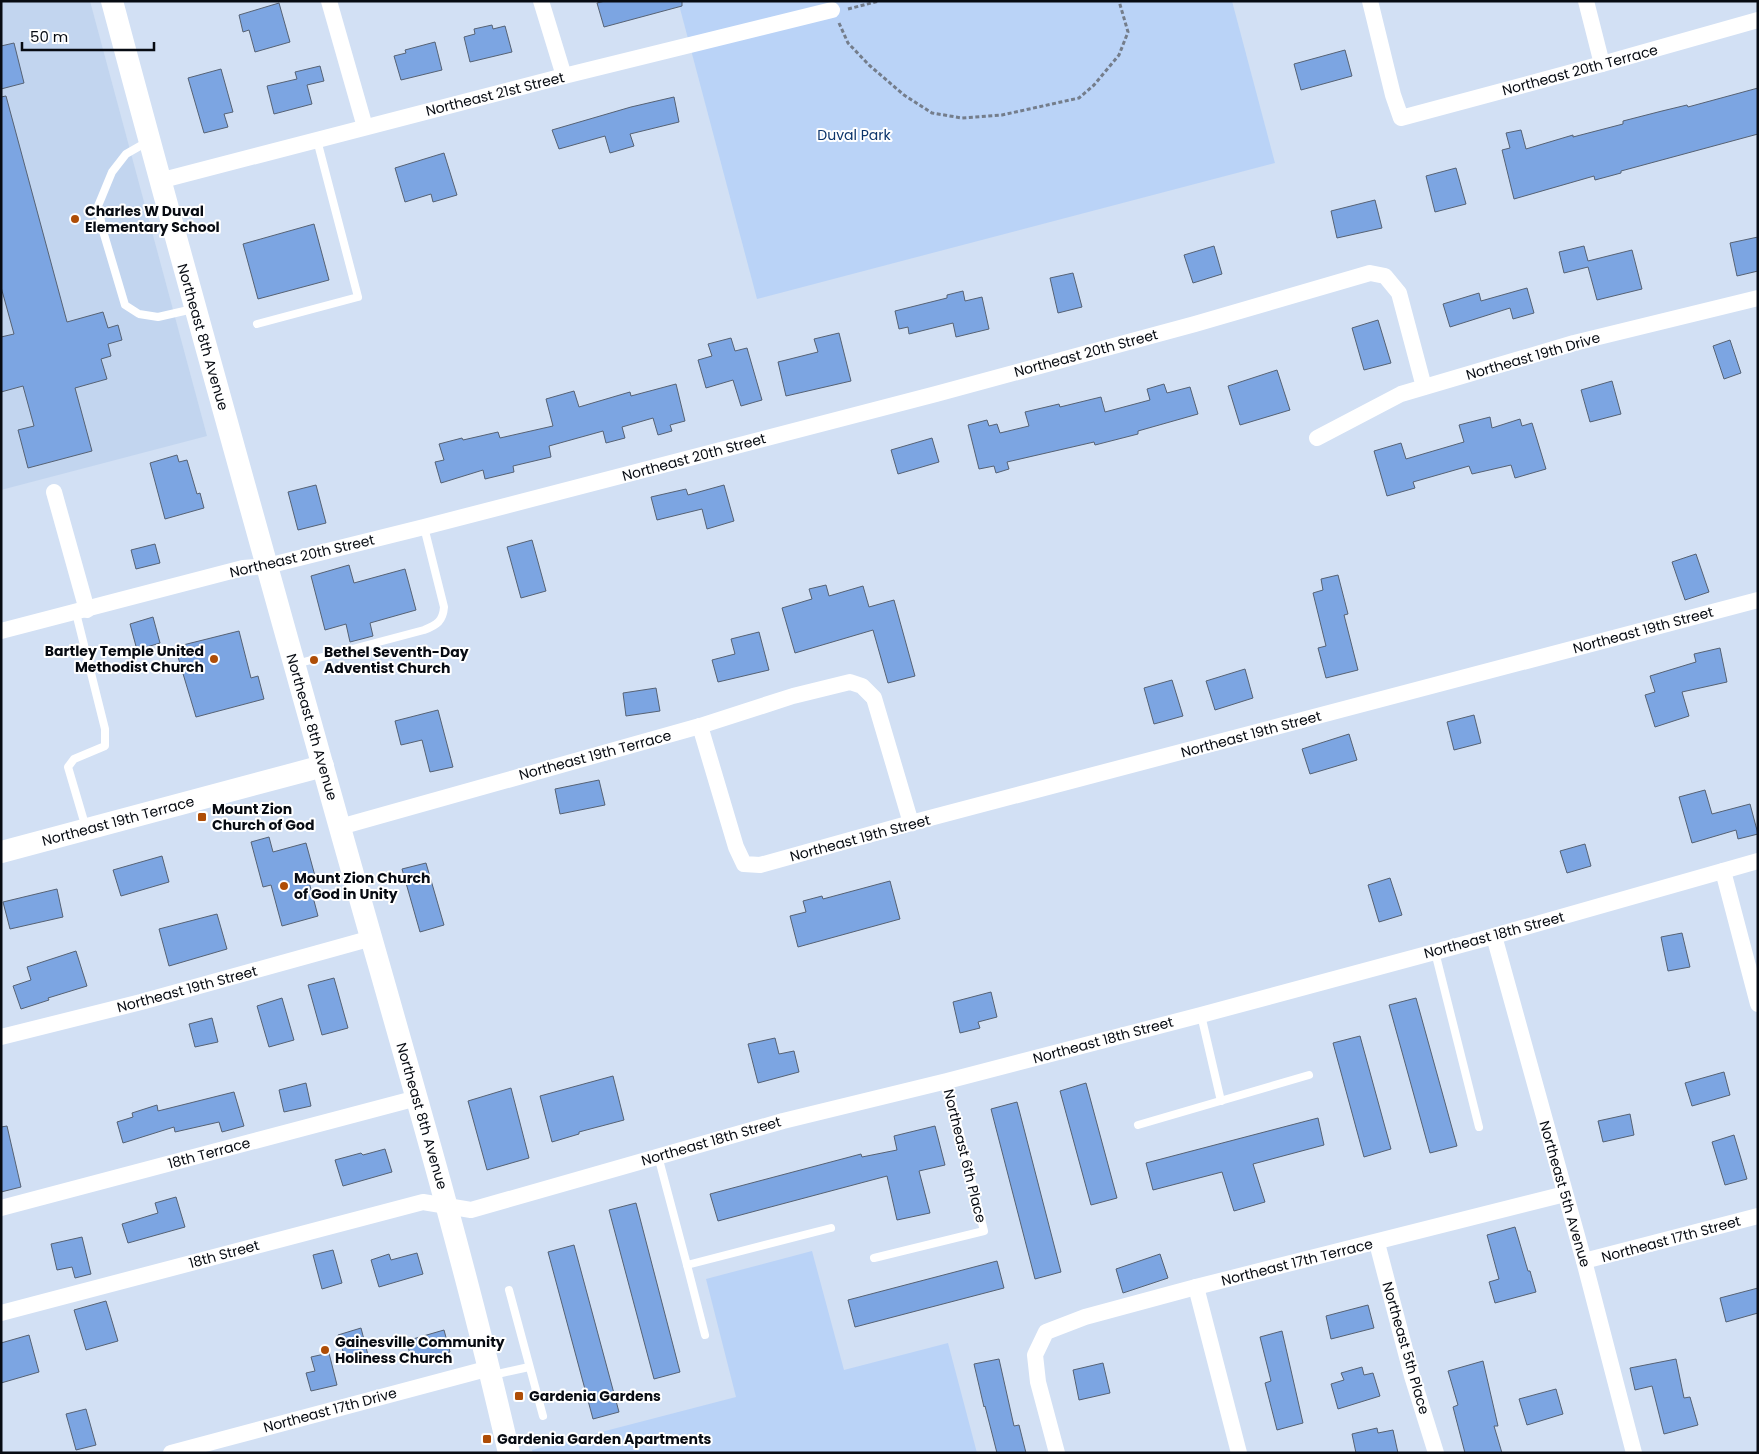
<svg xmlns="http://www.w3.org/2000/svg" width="1759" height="1454" font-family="Poppins,sans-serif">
<rect width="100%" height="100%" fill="#d2e0f4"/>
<polygon fill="#c2d5ef" points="1,1 90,1 207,436 1,490"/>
<g fill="#bad3f7">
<polygon points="678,1 1232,1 1275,163 757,299"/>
<polygon points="812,1251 844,1370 948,1343 977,1453 533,1453 532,1450 736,1397 706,1279"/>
</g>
<g fill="#7ca5e2" stroke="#566274">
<polygon points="605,1 682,1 682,6 604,27 597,3"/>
<polygon points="279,3 290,42 255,52 249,30 243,32 239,15"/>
<polygon points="492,25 493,29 505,26 512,52 470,62 464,37 475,34 474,29"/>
<polygon points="435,42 442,70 401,80 394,56 406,53 405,50"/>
<polygon points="14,43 24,83 1,89 1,46"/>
<polygon points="1345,50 1352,76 1301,90 1294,64"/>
<polygon points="320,66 324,81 307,85 312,104 274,114 267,86 297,79 295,72"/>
<polygon points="221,69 233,112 224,114 228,127 204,133 188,78"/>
<polygon points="1758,88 1758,134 1621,171 1621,173 1595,180 1594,176 1514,199 1502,150 1510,148 1506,133 1521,130 1526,149 1573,135 1573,137 1623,124 1623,121 1662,111 1687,105 1688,107"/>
<polygon points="6,96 67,322 103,312 108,328 118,325 122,340 108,344 111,356 101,359 107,379 75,388 92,451 28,468 18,430 34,426 23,386 1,392 1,337 14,334 1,287 1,97"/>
<polygon points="674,97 679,122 630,134 634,146 610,153 605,136 559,149 552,130 631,107"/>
<polygon points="444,153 457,195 433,202 431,194 405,202 395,168"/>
<polygon points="1456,168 1466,204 1435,212 1426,176"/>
<polygon points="1375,200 1382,228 1337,238 1331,211"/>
<polygon points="314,224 329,280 258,299 243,244"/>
<polygon points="1758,237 1758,271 1737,276 1730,243"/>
<polygon points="1214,246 1222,274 1193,283 1184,255"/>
<polygon points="1584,246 1588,261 1632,250 1642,289 1597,300 1588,267 1564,273 1559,252"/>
<polygon points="1073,273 1082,307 1058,313 1050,278"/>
<polygon points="1527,288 1534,313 1513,319 1510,308 1450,327 1443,304 1479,293 1481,301"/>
<polygon points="963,291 965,301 982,297 989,329 956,337 953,323 909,334 908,327 899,329 895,311 947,298 947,295"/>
<polygon points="1378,320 1391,363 1364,370 1352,328"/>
<polygon points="839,333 851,381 786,396 778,362 818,352 814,339"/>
<polygon points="731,338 735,351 747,348 762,400 741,406 733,380 706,388 698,360 712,356 708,344"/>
<polygon points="1730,340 1741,373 1724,379 1713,346"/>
<polygon points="1277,370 1290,410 1240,425 1228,386"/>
<polygon points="1612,381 1621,414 1590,422 1581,390"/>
<polygon points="676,384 685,421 670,425 672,431 658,435 653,418 622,427 625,438 606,443 603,431 549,446 551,457 513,466 514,472 485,479 483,470 441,483 435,462 444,460 439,444 462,438 463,440 498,432 500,438 553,426 546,399 574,391 579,407 630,392 631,396"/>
<polygon points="1164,384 1167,393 1190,387 1198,414 1138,431 1138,434 1095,445 1094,442 1007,462 1009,469 996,473 994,466 979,469 968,425 987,420 989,426 997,424 1000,433 1029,426 1025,412 1059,404 1060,407 1101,397 1105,412 1150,400 1147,389"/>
<polygon points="1490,417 1492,428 1520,419 1522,426 1532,423 1546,469 1515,478 1511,465 1472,474 1469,466 1413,482 1415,488 1387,496 1374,451 1401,443 1406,459 1464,442 1459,425"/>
<polygon points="932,438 939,462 898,474 891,450"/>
<polygon points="177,455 179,462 187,460 197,494 200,493 204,508 165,519 150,463"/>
<polygon points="316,485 326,523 298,530 288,492"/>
<polygon points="724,485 734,521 707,529 702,509 657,520 651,497 686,489 688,495"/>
<polygon points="532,540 546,591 521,598 507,547"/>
<polygon points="155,544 160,563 136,569 131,550"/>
<polygon points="1696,554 1709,592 1685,600 1672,562"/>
<polygon points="349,565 354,583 405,569 416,610 370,623 373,636 350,642 346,624 325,630 311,576"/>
<polygon points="1338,575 1348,614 1344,615 1358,670 1326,678 1318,648 1326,646 1313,593 1323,590 1321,579"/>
<polygon points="826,585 829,596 863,586 869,607 894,600 915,676 888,683 873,630 795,653 782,608 812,599 809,589"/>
<polygon points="153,617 160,643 137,650 130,624"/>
<polygon points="239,631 251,678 258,676 264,699 196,717 175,647"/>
<polygon points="759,632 769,670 718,682 712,660 735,654 731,639"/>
<polygon points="1720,648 1727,682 1682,692 1689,716 1655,727 1645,695 1655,692 1650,676 1696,662 1694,654"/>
<polygon points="1245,669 1253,698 1215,710 1206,681"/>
<polygon points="1172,680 1183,716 1154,724 1144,688"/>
<polygon points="656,688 660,711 626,716 623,693"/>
<polygon points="438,710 453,767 430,772 422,740 401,745 395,721"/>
<polygon points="1474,715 1481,743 1454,750 1447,722"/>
<polygon points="1349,734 1357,760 1310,774 1302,749"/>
<polygon points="599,780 605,805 560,814 555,789"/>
<polygon points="1705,790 1712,814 1750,804 1758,834 1738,839 1736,830 1692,843 1679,797"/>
<polygon points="269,837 273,852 306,843 315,876 308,878 318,916 282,926 271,885 263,887 251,842"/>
<polygon points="1585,844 1591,866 1567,873 1560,851"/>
<polygon points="162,856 169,882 121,896 113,870"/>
<polygon points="426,863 444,925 420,932 402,869"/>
<polygon points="1390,878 1402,915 1379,922 1368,885"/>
<polygon points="890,881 900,919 798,947 790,916 806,912 803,901 822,896 823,899"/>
<polygon points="57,889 63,917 10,929 3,902"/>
<polygon points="217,914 227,949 169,966 159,929"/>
<polygon points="1682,933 1690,967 1668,971 1661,937"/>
<polygon points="76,951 87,986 48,998 49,1000 21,1009 13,986 31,980 27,967"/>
<polygon points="334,978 348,1028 322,1035 308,985"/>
<polygon points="991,992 997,1017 978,1022 980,1028 960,1033 953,1002"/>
<polygon points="282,998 294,1040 269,1047 257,1006"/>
<polygon points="1416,998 1457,1146 1430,1153 1389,1005"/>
<polygon points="212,1018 218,1042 195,1047 189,1024"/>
<polygon points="1360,1036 1391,1149 1364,1157 1333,1043"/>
<polygon points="775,1038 779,1054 794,1051 799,1072 758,1083 748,1044"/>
<polygon points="1724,1072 1730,1095 1692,1106 1685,1083"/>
<polygon points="613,1076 624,1120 579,1132 579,1134 552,1142 540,1096"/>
<polygon points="306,1083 311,1106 284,1112 279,1090"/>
<polygon points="1086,1083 1117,1198 1091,1205 1060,1091"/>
<polygon points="511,1088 529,1158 487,1170 468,1101"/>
<polygon points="234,1092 244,1126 222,1132 219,1122 175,1132 174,1127 123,1143 117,1122 133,1117 132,1113 157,1105 158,1111"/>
<polygon points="1017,1102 1061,1272 1035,1279 991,1109"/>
<polygon points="1630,1114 1634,1135 1603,1142 1598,1121"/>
<polygon points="1318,1118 1324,1145 1253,1164 1265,1202 1234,1211 1222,1172 1153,1190 1146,1163"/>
<polygon points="7,1126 21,1187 1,1192 1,1127"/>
<polygon points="935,1126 945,1165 919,1171 930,1213 897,1220 887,1176 718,1221 710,1194 861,1154 862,1157 897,1150 894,1136"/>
<polygon points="1734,1135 1747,1179 1725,1185 1712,1142"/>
<polygon points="385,1149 392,1172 343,1186 335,1160 361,1153 363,1155"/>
<polygon points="176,1197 185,1227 128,1243 122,1224 158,1213 155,1203"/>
<polygon points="636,1203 680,1372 654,1379 609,1210"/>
<polygon points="1515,1227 1528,1271 1530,1271 1536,1292 1495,1303 1489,1282 1499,1279 1487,1235"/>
<polygon points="82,1237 91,1274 75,1278 72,1267 57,1270 51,1244"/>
<polygon points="574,1245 619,1412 593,1419 548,1252"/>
<polygon points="333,1250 342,1283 322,1289 313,1255"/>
<polygon points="417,1253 423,1274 379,1287 371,1260 389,1254 391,1260"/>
<polygon points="1160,1254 1168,1278 1123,1293 1116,1269"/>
<polygon points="997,1261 1004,1288 855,1327 848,1300"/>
<polygon points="1758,1288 1758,1313 1726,1322 1720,1298"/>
<polygon points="106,1301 118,1341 86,1350 74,1310"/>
<polygon points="1368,1305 1374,1328 1331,1339 1326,1316"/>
<polygon points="361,1328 368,1355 346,1361 338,1335"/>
<polygon points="444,1330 450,1352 413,1363 406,1341"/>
<polygon points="1282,1331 1303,1423 1277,1430 1265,1383 1271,1381 1260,1337"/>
<polygon points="29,1335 39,1372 1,1383 1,1343"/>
<polygon points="329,1353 337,1385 311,1391 306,1373 315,1371 311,1357"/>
<polygon points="999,1359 1014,1426 1019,1425 1026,1453 997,1453 985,1406 984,1407 974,1364"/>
<polygon points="1676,1359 1684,1398 1690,1397 1698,1425 1664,1434 1652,1386 1635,1390 1630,1368"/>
<polygon points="1483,1361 1498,1426 1494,1426 1502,1453 1465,1453 1453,1407 1458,1405 1448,1371"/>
<polygon points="1103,1363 1110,1393 1079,1400 1073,1370"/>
<polygon points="1362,1367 1364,1375 1373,1373 1380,1396 1338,1409 1331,1384 1344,1380 1341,1373"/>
<polygon points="1556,1389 1563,1414 1527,1425 1519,1399"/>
<polygon points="86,1409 96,1445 76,1450 66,1414"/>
<polygon points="1377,1428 1378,1433 1393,1430 1398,1453 1356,1453 1352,1434"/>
</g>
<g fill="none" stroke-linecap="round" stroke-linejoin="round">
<g stroke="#747d8b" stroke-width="3" stroke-dasharray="4 2.5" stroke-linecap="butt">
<polyline points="848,9 879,1"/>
<polyline points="839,23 848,43 869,65 904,95 932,113 962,118 1002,115 1079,98 1094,85 1119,55 1128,32 1119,1"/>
</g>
<g stroke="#fff" stroke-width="8">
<polyline points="147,142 126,154 112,172 98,206 103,231 125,305 139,314 158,317 193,309"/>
<polyline points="257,324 358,297 317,140"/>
<polyline points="76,613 105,729 105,746 74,759 68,767 86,828"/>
<path d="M296 664 424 630C437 625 443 621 444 607L424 527"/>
<polyline points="1435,952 1479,1127"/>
<polyline points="1201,1015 1221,1101"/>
<polyline points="1138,1125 1309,1075"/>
<polyline points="658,1156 687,1265 831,1228"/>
<polyline points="874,1258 984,1231 947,1081"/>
<polyline points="687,1265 705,1335"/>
<polyline points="509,1290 543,1416"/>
<polyline points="493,1375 529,1367"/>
</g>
<g stroke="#fff" stroke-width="16">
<polyline points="329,1 365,127"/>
<polyline points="541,1 564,76"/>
<polyline points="1370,1 1393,95 1401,118 1602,64 1758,20"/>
<polyline points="1586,1 1602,64"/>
<polyline points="159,181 564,76 832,10"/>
<polyline points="1317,438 1401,394 1574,343 1758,298"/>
<polyline points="54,492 87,610"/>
<polyline points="1,631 243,568 267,566 424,527 936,394 1195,324 1370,273 1385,276 1399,293 1424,387"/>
<polyline points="700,726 736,847 744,864 760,865 911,823 1758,600"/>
<polyline points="340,827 700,726 793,696 850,682 862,686 874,698 911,823"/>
<polyline points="1723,871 1758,1004"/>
<polyline points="1494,936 1584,1261 1634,1453"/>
<polyline points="1,1037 141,1002 372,938"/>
<polyline points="1,1208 417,1098"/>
<polyline points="1377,1243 1412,1376 1436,1453"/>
<polyline points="1584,1261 1758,1216"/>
<polyline points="1196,1287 1239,1453"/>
<polyline points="1,1313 423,1202 471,1210 783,1121 947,1081 1201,1015 1494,936 1758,861"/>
<polyline points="171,1453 490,1368"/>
<polyline points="1057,1453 1038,1382 1035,1355 1046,1332 1085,1317 1196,1287 1565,1194"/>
</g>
<g stroke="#fff" stroke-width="22">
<path d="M112 1C180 257 252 512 323 767 386 995 456 1222 509 1453"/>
<polyline points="1,852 323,766"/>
</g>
</g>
<g fill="#ae4d07" stroke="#fff" stroke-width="2">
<circle cx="75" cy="219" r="5"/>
<circle cx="214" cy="659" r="5"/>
<circle cx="314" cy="660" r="5"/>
<rect x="197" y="812" width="10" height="10" rx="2.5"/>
<circle cx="284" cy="886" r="5"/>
<circle cx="325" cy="1350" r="5"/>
<rect x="514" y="1391" width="10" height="10" rx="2.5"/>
<rect x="482" y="1434" width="10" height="10" rx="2.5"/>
</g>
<g text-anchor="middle" stroke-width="4" stroke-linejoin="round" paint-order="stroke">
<g font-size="14" fill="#070b12" stroke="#fff">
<text transform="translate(1580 70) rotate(-15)" y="5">Northeast 20th Terrace</text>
<text transform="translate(495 94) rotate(-14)" y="5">Northeast 21st Street</text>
<text transform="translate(203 337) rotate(74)" y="5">Northeast 8th Avenue</text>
<text transform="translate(1086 353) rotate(-15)" y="5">Northeast 20th Street</text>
<text transform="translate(1533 356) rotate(-16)" y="5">Northeast 19th Drive</text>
<text transform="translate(694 457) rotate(-15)" y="5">Northeast 20th Street</text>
<text transform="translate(302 556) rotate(-13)" y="5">Northeast 20th Street</text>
<text transform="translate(1643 630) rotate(-15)" y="5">Northeast 19th Street</text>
<text transform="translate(312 727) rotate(74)" y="5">Northeast 8th Avenue</text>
<text transform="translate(1251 734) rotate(-15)" y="5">Northeast 19th Street</text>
<text transform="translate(595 755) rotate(-15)" y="5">Northeast 19th Terrace</text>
<text transform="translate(118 821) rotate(-15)" y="5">Northeast 19th Terrace</text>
<text transform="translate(860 838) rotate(-15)" y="5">Northeast 19th Street</text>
<text transform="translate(1494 935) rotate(-15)" y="5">Northeast 18th Street</text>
<text transform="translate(187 989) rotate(-15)" y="5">Northeast 19th Street</text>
<text transform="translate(1103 1040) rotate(-15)" y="5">Northeast 18th Street</text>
<text transform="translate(422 1116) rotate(74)" y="5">Northeast 8th Avenue</text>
<text transform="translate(711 1141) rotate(-16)" y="5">Northeast 18th Street</text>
<text transform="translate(209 1153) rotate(-15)" y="5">18th Terrace</text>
<text transform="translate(965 1156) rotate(76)" y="5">Northeast 6th Place</text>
<text transform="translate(1565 1194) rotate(74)" y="5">Northeast 5th Avenue</text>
<text transform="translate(1671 1239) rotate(-15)" y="5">Northeast 17th Street</text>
<text transform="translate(224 1254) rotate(-15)" y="5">18th Street</text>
<text transform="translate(1297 1262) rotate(-14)" y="5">Northeast 17th Terrace</text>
<text transform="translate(1406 1348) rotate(74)" y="5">Northeast 5th Place</text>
<text transform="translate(330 1410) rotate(-15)" y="5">Northeast 17th Drive</text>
</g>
<g font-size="14" fill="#0d356b" stroke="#fff">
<text x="854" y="140">Duval Park</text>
</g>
<g font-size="14" font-weight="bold" fill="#070b12" stroke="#fff" text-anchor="start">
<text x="85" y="216">Charles W Duval<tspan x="85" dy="16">Elementary School</tspan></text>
<text x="204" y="656" text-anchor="end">Bartley Temple United<tspan x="204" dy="16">Methodist Church</tspan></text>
<text x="324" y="657">Bethel Seventh-Day<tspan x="324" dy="16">Adventist Church</tspan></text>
<text x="212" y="814">Mount Zion<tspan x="212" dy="16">Church of God</tspan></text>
<text x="294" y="883">Mount Zion Church<tspan x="294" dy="16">of God in Unity</tspan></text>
<text x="335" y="1347">Gainesville Community<tspan x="335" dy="16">Holiness Church</tspan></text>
<text x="529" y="1401">Gardenia Gardens</text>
<text x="497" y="1444">Gardenia Garden Apartments</text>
</g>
</g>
<rect width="1759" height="1454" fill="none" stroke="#070b12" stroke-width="5"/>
<path d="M22 42v8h132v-8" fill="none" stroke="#070b12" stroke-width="2.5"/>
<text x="30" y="42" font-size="15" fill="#070b12" stroke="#ffffff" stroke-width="4" paint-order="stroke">50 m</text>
</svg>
